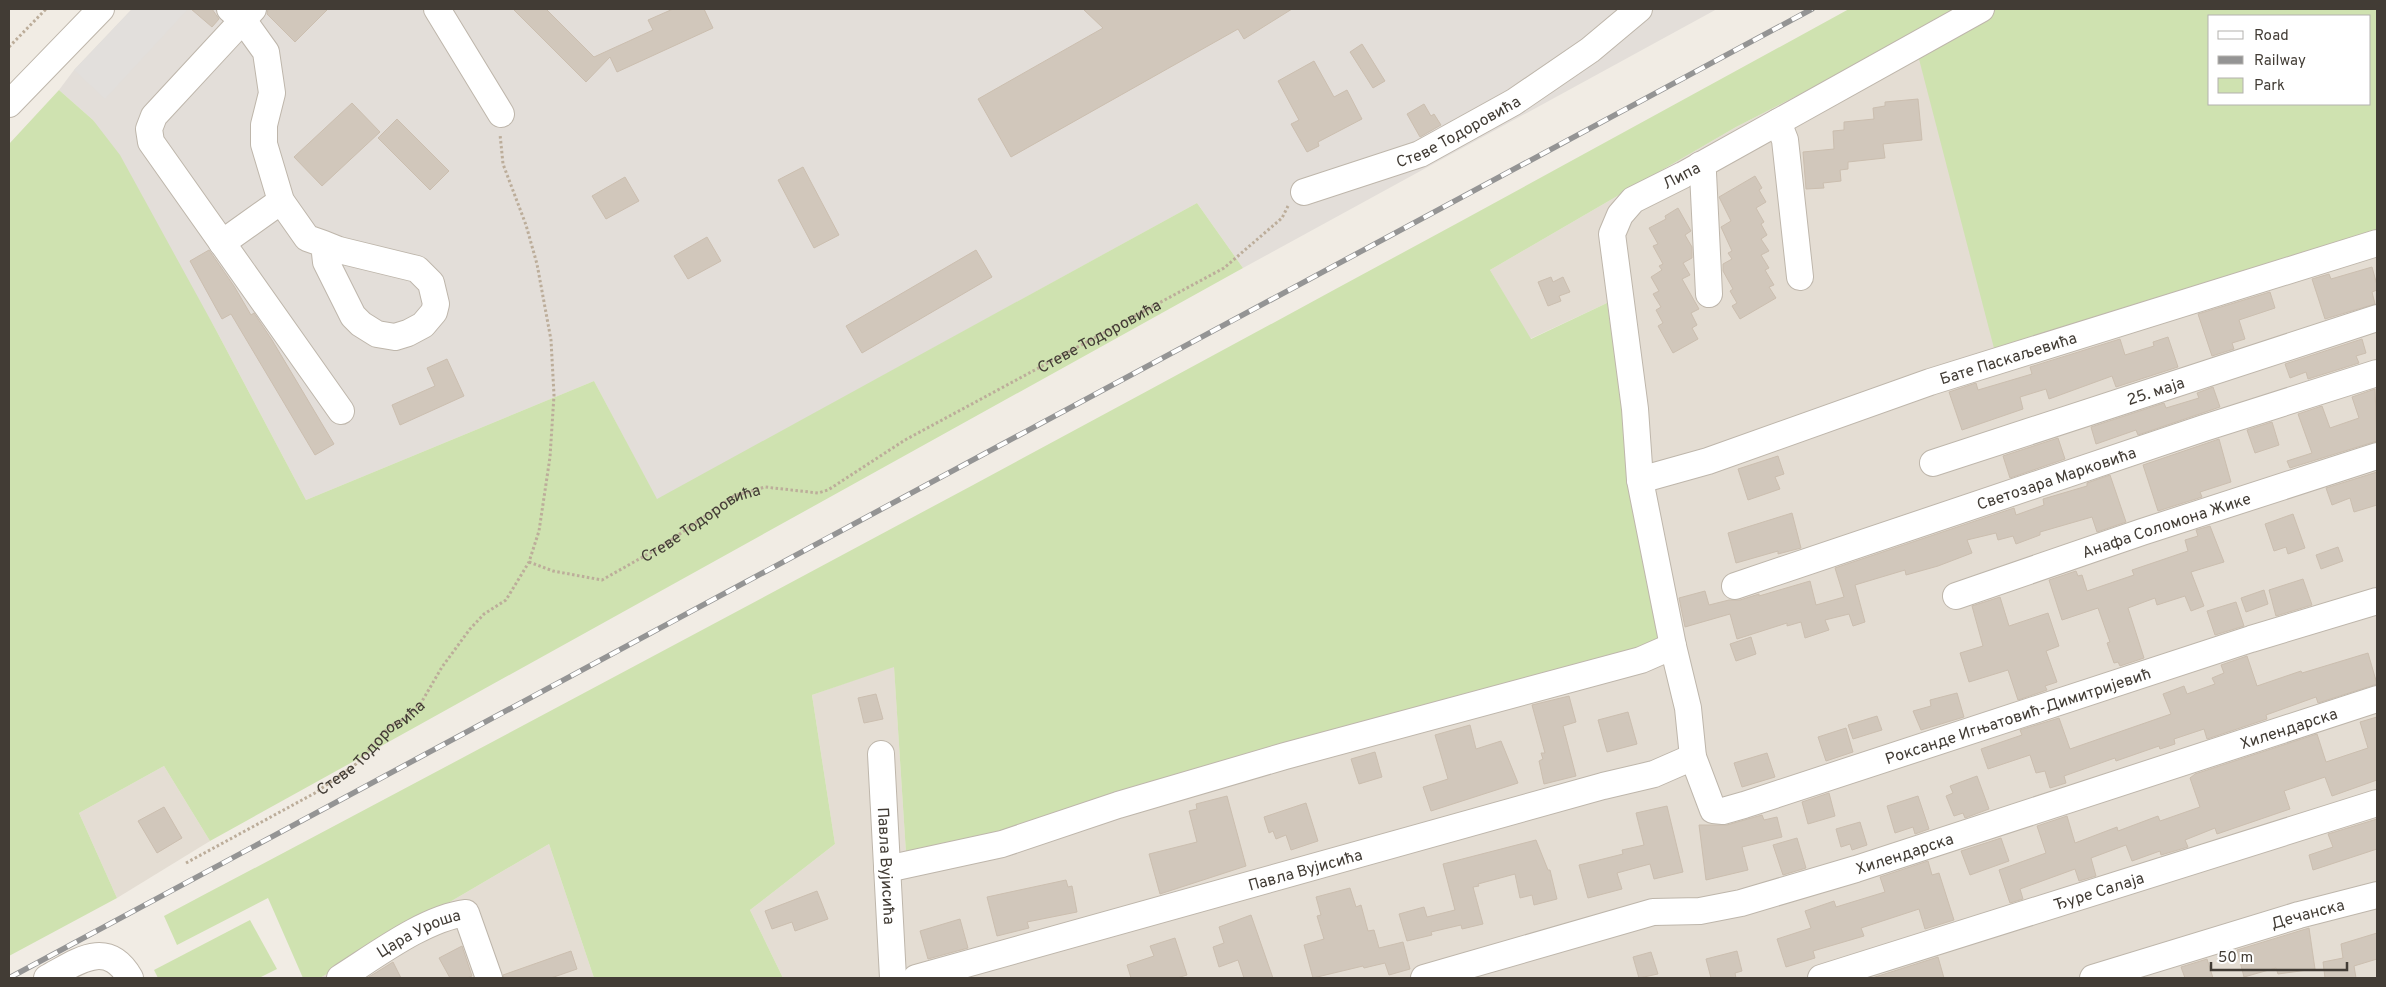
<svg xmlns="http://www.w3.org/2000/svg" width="2386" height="987" font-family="Overpass,sans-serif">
<rect width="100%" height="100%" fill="#f1ece4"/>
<g fill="#e4ddd3">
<polygon points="1913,36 2377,234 2377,978 783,978 750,910 835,844 812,695 894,666 906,853 1607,303 1530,339 1490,270 1736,127"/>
<polygon points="164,766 210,841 117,898 79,813"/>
<polygon points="549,844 594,978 320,978"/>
</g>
<polygon fill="#e3ded9" points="132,9 1717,9 1243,268 1197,203 657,500 594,381 306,500 216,330 93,120 59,90 74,70"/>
<g fill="#cfe2b0" fill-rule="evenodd">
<path d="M1849 9H2377V234L1995 352 1913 36 1736 127 1490 270 1531 339 1607 303 1659 638 1642 651 1002 834 906 853 894 667 812 695 835 844 750 910 783 978H594L549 844 320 978H303L268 898 177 945 164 916C728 618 1290 316 1849 9ZM2210 16H2370V104H2210Z"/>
<polygon points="59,90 93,120 120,155 216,330 306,500 594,381 657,499 1197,203 1243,268 210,841 164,766 79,813 117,898 9,956 9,144"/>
<polygon points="250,920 277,969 259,978 158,978 154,970"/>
</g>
<polygon fill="#e2dfdc" points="132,9 188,9 105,99 74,70"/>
<g fill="#d1c7bb" stroke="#cbbeaf">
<polygon points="191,9 212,9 219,19 212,27"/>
<polygon points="268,9 328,9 295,42 267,14"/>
<polygon points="513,9 546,9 594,57 653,30 648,20 673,9 704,9 713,28 617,72 610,57 586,82"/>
<polygon points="1083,9 1292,9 1244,39 1238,29 1011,157 978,99 1103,28"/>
<polygon points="1362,44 1385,81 1373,88 1350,52"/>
<polygon points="1314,61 1334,97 1347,90 1362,119 1318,142 1319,146 1307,152 1291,124 1299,120 1278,81"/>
<polygon points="1918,99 1922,140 1883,144 1885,158 1848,162 1848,169 1840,170 1841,181 1823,183 1824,188 1806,189 1803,152 1834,149 1833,131 1844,130 1844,122 1874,119 1873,108 1885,106 1885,102"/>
<polygon points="352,103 380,132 322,186 294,157"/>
<polygon points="1424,104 1431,116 1434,114 1441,125 1420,137 1407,114"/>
<polygon points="397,119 449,171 430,190 378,138"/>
<polygon points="803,167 839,235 814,248 778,180"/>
<polygon points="1755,176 1762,188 1759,190 1766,202 1756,208 1764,222 1761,224 1767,235 1761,239 1769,251 1761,255 1769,268 1765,270 1774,285 1769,287 1776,298 1740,319 1732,306 1737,303 1730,291 1733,289 1723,271 1723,264 1732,259 1728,253 1732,251 1721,227 1731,221 1719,197"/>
<polygon points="625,177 639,201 606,219 592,196"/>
<polygon points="1678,208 1691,231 1685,235 1692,247 1692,258 1683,263 1690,275 1682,279 1699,309 1691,313 1697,325 1692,328 1698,339 1673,353 1658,326 1663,323 1656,310 1661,307 1653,294 1659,291 1651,277 1662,270 1659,266 1663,264 1653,246 1658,244 1649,228 1666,219 1665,216"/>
<polygon points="707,237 721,261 688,279 674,256"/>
<polygon points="209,250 234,286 251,315 254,313 272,340 334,444 315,455 231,314 222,319 190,261"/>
<polygon points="976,250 992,277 862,353 846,326"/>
<polygon points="2372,267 2377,285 2377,290 2372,292 2375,304 2325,319 2312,279 2329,274 2331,279"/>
<polygon points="1551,277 1553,282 1563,277 1570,292 1559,296 1561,301 1548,306 1538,282"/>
<polygon points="2270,292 2275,308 2239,320 2245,339 2232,343 2234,349 2212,356 2198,314"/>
<polygon points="2168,337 2178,367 2116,387 2112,376 2049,399 2046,389 2020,397 2023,409 1962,430 1949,392 1976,383 1978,390 2032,374 2030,367 2120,339 2125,355 2154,346 2153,342"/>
<polygon points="2362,339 2366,353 2356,356 2359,363 2308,379 2306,372 2290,378 2285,364"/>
<polygon points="447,359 464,396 400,425 392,405 435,386 427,368"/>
<polygon points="2213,387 2220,407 2138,435 2136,430 2096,444 2091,427 2164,403 2166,408 2199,398 2197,393"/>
<polygon points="2375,389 2377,441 2290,468 2287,461 2312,453 2298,414 2322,406 2330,428 2359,418 2352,397"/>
<polygon points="2272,422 2279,445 2255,453 2247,430"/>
<polygon points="2058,438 2065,459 2010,478 2003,456"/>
<polygon points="2219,439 2231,482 2200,492 2202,497 2158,511 2143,465"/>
<polygon points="1778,456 1784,474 1775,477 1780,489 1748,500 1738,469"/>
<polygon points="2377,472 2377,505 2354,512 2350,498 2332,505 2326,488"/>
<polygon points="2110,475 2126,522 2097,532 2092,517 2040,532 2040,535 2016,544 2013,536 1998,540 1996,533 1967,540 1972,553 1938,566 1906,575 1905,570 1855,585 1865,622 1853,626 1849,614 1825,620 1829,630 1805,638 1801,622 1787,626 1787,623 1737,639 1730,614 1685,627 1679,598 1705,591 1709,605 1729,600 1740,600 1759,594 1759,596 1810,581 1816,605 1844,597 1835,568 2014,508 2016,515 2044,505 2043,499 2087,486 2087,483"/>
<polygon points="1792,513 1801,548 1778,554 1778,551 1736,563 1728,533"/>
<polygon points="2293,514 2305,548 2288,554 2286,547 2274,551 2265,524"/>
<polygon points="2210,526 2224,562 2191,572 2204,606 2191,611 2185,596 2157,605 2155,598 2128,608 2144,658 2120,666 2118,662 2114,663 2107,643 2110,642 2098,608 2062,620 2049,580 2076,571 2078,576 2082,575 2087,591 2134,575 2132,570 2188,551 2185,540 2198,536 2196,530"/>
<polygon points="2338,547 2343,561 2321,569 2316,555"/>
<polygon points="2303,579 2312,605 2276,616 2269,590"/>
<polygon points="2264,590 2268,604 2246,612 2241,598"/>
<polygon points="2000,597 2009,626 2048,613 2059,646 2046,651 2057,682 2045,686 2047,690 2018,700 2008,670 1969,682 1960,653 1983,646 1972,606"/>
<polygon points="2236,602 2244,626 2215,635 2207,611"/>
<polygon points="1751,637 1756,654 1736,661 1730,644"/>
<polygon points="2368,653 2377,684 2318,703 2316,697 2266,715 2267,719 2207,739 2204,729 2174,739 2175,744 2160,749 2159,746 2116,761 2115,758 2064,776 2066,783 2050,788 2045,771 2036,773 2030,755 1988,769 1981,749 2022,735 2020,730 2059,718 2070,749 2171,714 2163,694 2184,686 2187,694 2215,684 2212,678 2224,673 2221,665 2247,656 2257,686 2301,671 2302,673"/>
<polygon points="1957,693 1964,717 1921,730 1913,711 1931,706 1930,700"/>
<polygon points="876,694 883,719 864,723 858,698"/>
<polygon points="1569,696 1576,722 1563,726 1576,776 1544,784 1539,761 1543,759 1541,753 1545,753 1532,705"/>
<polygon points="1628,712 1637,744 1607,752 1598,720"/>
<polygon points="1877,716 1882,730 1853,739 1848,725"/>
<polygon points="2377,717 2377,780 2332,796 2325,777 2284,791 2290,809 2217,834 2215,828 2185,840 2188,847 2161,855 2160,851 2132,861 2126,845 2091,858 2096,876 2079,881 2075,869 2020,889 2023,899 2010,903 1999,870 2046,853 2037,826 2067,816 2075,843 2117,827 2118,831 2158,816 2160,821 2200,807 2190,778 2195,774 2317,734 2326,762 2368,748 2360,722"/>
<polygon points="1470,725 1476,749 1501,741 1518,783 1431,811 1423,787 1448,779 1435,735"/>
<polygon points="1846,728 1853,752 1826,761 1818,737"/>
<polygon points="1375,752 1382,777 1359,784 1351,759"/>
<polygon points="1767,753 1775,777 1742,787 1734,763"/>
<polygon points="1977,776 1989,809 1965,818 1963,813 1954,816 1946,796 1953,793 1950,786"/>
<polygon points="1829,793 1835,816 1808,824 1802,802"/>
<polygon points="1227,796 1246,866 1160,894 1149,854 1197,842 1189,811 1197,809 1196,804"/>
<polygon points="1918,796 1929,829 1915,834 1913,827 1895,833 1887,806"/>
<polygon points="1306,803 1318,841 1291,850 1286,835 1276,839 1273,831 1269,833 1264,817"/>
<polygon points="1667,806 1683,872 1654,879 1650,864 1617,873 1622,889 1588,898 1579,865 1623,854 1622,850 1644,845 1636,813"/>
<polygon points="164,807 182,838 157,853 138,821"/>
<polygon points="1762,815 1764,820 1777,817 1782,837 1742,847 1748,870 1706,880 1699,825 1727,825"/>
<polygon points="2377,819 2377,849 2313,870 2309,855 2333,847 2328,834"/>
<polygon points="1860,822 1867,845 1852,850 1850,844 1841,847 1836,829"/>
<polygon points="1797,838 1806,868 1783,875 1773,845"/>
<polygon points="2001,838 2009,861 1970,875 1961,851"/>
<polygon points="1536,840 1548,870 1550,870 1557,899 1534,905 1532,895 1520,898 1515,874 1478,884 1479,886 1473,887 1483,924 1462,929 1461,925 1431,932 1432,935 1407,941 1399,914 1424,907 1427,917 1455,910 1443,864"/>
<polygon points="1928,861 1932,875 1939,873 1954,920 1925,929 1919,909 1861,928 1864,936 1813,951 1815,958 1786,967 1777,939 1811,928 1805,911 1834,901 1836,907 1885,892 1880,877"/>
<polygon points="1066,880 1068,887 1072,886 1077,912 1027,922 1029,928 997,936 987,897"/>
<polygon points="1350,888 1356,907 1361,905 1368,931 1374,930 1379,948 1403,942 1410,969 1389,975 1385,963 1364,968 1363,966 1313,978 1304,945 1324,939 1317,916 1321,915 1316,897"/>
<polygon points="817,891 828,919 795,931 792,922 772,929 765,911"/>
<polygon points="1251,915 1268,964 1273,978 1244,978 1238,960 1219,967 1213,947 1224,943 1219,927"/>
<polygon points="960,919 968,948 928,959 920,931"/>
<polygon points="2309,928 2315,969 2278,974 2276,968 2244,977 2237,950"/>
<polygon points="2377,933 2377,959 2354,966 2356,978 2325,978 2323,962 2343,958 2341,944"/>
<polygon points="1175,938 1187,975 1177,978 1131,978 1127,965 1154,956 1150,946"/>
<polygon points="462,946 472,976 467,978 450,978 439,958"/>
<polygon points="571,951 577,969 551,978 504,978 503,975"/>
<polygon points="1737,951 1742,971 1735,973 1736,978 1711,978 1706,959"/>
<polygon points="1651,952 1658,974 1639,978 1633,957"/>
<polygon points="1938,957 1944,978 1872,978"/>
<polygon points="2207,959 2213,978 2185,978 2181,967"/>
<polygon points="393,962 401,978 367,978 377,972"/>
</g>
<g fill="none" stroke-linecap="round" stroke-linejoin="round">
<g stroke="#beb6ab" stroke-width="28">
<g id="minor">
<polyline points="230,9 243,20 266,52 272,93 264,125 264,144 281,201 307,238 324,244 339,250 417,269 431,283 436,304 434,312 423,325 408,333 395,337 377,334 361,324 353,316 326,262 324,244"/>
<polyline points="253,9 154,116 149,129 151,142 341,411"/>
<polyline points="437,9 501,114"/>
<path id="s3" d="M1981 9 1683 175 1633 200 1620 215 1612 234 1635 409 1640 480 1673 646 1688 708 1693 757 1713 810 1723 811 1744 805 2251 639 2377 601"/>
<polyline points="9,104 101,9"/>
<polyline points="1778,122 1785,140 1800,277"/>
<polyline points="1700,165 1703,173 1709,294"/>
<path id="s4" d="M1304 192 1420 154 1514 102 1590 50 1639 9"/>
<polyline points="222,243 281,201"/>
<path id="s5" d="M1933 463 2377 318"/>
<path id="s6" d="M1640 480 1708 461 1930 382 2377 243"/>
<path id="s7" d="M1735 586 2204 428 2377 373"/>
<path id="s8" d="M1956 596 2142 532 2377 456"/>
<path id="s9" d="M881 754 893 978"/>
<polyline points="887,869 1002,844 1118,805 1285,756 1641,660 1673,646"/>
<path d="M47 978C77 962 107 938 130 978"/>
<path id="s10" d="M340 978C375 956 425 918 466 913L489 978"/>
<path id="s11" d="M916 978 1603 786 1654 774 1693 757"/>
<path id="s12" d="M1424 978 1653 912 1700 911 1741 903 1856 869 2377 699"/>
<path id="s13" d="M1821 978 2377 803"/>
<path id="s14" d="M2093 978 2299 915 2377 895"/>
</g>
</g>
<g stroke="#bcad9a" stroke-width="3" stroke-dasharray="2.5 2.5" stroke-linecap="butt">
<polyline points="9,47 46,9"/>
<path id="s1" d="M529 562 553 571 602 580 664 545 734 496 765 487 818 493 828 490 905 440 1224 268 1282 218 1288 206"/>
<path id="s2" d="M186 863 315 793 356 764 389 727 404 719 421 703 442 667 470 629 484 614 506 600 529 562 539 531 550 457 554 395 551 340 537 264 526 225 503 164 500 134"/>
</g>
<use href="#minor" stroke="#fff" stroke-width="26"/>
<g stroke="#949494" stroke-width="5.5">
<polyline id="rail" points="9,978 1812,9"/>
</g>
<use href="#rail" stroke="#fff" stroke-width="4" stroke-dasharray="11" stroke-linecap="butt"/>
</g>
<g text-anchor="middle" stroke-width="4" stroke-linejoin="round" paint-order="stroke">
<g font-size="16" fill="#423c35" stroke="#fff">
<text dy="6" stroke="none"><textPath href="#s4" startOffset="166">Стеве Тодоровића</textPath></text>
<text transform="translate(1681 175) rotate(-28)" y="6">Липа</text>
<text dy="6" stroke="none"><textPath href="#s1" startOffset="640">Стеве Тодоровића</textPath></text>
<text dy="6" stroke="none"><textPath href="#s6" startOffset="388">Бате Паскаљевића</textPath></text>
<text dy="6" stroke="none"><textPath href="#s5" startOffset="234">25. маја</textPath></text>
<text dy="6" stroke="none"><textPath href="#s7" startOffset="339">Светозара Марковића</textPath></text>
<text dy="6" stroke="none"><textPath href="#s1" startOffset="190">Стеве Тодоровића</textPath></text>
<text dy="6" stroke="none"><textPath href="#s8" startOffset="222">Анафа Соломона Жике</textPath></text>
<text dy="6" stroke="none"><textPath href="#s3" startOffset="1344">Роксанде Игњатовић-Димитријевић</textPath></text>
<text dy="6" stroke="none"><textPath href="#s12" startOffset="902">Хилендарска</textPath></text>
<text dy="6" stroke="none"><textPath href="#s2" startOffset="219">Стеве Тодоровића</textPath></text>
<text dy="6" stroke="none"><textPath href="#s12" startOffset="498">Хилендарска</textPath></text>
<text dy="6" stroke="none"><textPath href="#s9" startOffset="112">Павла Вујисића</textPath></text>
<text dy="6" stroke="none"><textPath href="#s11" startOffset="404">Павла Вујисића</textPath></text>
<text dy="6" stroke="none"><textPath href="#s13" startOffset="291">Ђуре Салаја</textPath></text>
<text dy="6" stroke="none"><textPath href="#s14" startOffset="224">Дечанска</textPath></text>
<text dy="6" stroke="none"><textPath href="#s10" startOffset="91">Цара Уроша</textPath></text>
</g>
</g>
<rect width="2386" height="987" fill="none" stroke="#423c35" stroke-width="20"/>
<rect x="2208" y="15" width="162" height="90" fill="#ffffff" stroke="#b3b1ae"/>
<rect x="2218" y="31" width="25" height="8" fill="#ffffff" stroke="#b3b1ae"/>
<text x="2254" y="40" font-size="15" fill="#423c35">Road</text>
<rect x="2218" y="56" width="25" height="8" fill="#949494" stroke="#b3b1ae"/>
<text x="2254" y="65" font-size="15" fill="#423c35">Railway</text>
<rect x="2218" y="78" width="25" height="15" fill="#cfe2b0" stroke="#b3b1ae"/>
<text x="2254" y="90" font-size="15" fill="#423c35">Park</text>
<path d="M2211 962v8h136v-8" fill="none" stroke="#423c35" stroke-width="2.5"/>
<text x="2218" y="962" font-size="15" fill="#423c35" stroke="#ffffff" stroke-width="4" paint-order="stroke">50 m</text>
</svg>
